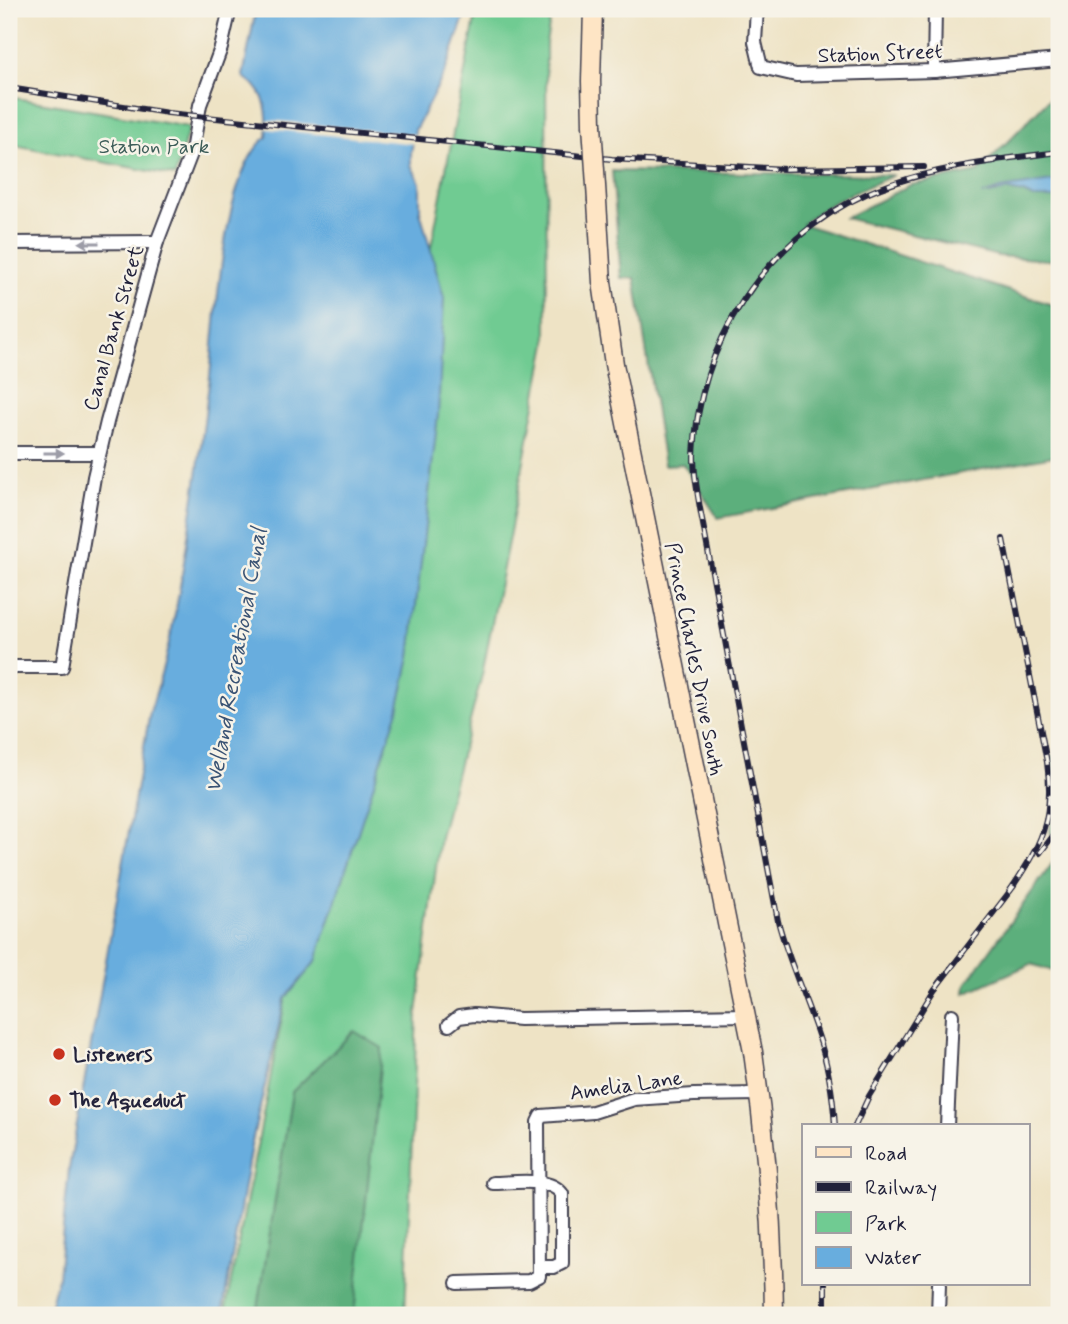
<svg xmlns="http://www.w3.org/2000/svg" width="1068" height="1324" font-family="Mynerve,sans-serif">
<rect width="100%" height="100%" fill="#f7f3e8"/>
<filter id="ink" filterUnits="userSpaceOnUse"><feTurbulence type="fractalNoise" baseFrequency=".0143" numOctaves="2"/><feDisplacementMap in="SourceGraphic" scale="14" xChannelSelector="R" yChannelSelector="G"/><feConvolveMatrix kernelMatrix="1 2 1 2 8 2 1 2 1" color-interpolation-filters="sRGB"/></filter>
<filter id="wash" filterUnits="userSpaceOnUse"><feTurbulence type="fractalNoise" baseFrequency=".00686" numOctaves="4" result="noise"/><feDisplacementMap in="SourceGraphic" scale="28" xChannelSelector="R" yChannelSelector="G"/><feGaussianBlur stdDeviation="1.57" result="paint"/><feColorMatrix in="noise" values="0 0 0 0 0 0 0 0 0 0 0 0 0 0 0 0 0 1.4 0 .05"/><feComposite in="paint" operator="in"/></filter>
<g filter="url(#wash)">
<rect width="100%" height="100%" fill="#eee3c5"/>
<g fill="#70cb92" stroke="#497666" stroke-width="2">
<polygon points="477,9 552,9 546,43 547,343 482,675 440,837 417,1013 405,1315 228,1315 226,1307"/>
<polygon points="9,97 189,127 175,176 9,144"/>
</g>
<g fill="#5caf7c" stroke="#3f685c" stroke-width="2">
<polygon points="1059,89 1059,180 989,194 1009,190 1023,193 1034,198 1056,198 1059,195 1059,261 998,256 845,218 910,185 978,172"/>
<path d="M612 171 894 175C863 189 828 201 803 224L1059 307V455L718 518 683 464 664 465 635 278H621Z"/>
<polygon points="1059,755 1059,848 1050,831 1056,804 1053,756"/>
<polygon points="1059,854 1059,973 1031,964 965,993 966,984"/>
<polygon points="354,1031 382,1048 354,1315 257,1315 292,1092"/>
</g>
<g fill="#68adde" stroke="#45688c" stroke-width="2">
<path d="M256 9H467L445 72 415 130 411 153V165L420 183V211L444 298 438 415 410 657 398 710 316 961 285 999 251 1146 222 1315H48L58 1277 69 1169 150 712C172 646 182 578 192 509 199 465 204 421 210 376 216 322 222 169 267 137 268 121 268 100 256 87 253 82 247 81 243 76Z"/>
<polygon points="1059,180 1059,195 1056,198 1034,198 1023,193 1009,190 982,195 1000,189"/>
</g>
<polygon fill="#eee3c5" points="268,120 418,135 416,144 267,129"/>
</g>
<g filter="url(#ink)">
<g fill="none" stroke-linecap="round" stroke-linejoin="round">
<g stroke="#413f50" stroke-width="16">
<g id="minor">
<polyline points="757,9 755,42 761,67 796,75 934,71 1059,60"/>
<polyline points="934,71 935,9"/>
<polyline points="9,243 157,242"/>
<polyline points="9,453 99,453"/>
<polyline points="9,667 62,667 94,477 107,422 157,242 192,151 200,105 221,48 230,9"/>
<polyline points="449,1025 459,1017 474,1015 520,1019 746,1015"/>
<polyline points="947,1126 952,1015"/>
<path d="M493 1183C512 1183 550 1176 562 1194V1263L554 1267H539"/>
<polyline points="457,1283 529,1281 539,1276 538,1122 541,1116 593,1112 634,1099 694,1095 759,1094"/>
<polyline points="938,1315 939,1284"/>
</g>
</g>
<g stroke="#413f50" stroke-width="21">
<g id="secondary">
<polyline points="592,125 591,81 593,9"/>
<path d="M597 201 602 282 614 364 753 1052C766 1139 773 1227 774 1315"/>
</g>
</g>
<use href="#minor" stroke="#fff" stroke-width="12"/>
<use href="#secondary" stroke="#fee5c5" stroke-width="18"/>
<g stroke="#22223b" stroke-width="6">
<g id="rail">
<polyline points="9,88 168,113 612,159 785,169 924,167"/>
<polyline points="987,161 1059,152"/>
<path d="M1003 539 1047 762C1055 820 1041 845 1009 892"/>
<polyline points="1040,853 1059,828"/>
<path d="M835 1126C833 1095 828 1064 818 1035 805 996 788 960 778 921L702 519C698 498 694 477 694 456 697 345 765 239 866 194 907 176 951 167 995 161"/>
<polyline points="855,1126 869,1096 934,990 1014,886"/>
<polyline points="825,1315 825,1284"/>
</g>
</g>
<use href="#rail" stroke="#f7f3e8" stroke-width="3.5" stroke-dasharray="10" stroke-linecap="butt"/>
<g stroke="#413f50" stroke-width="21" stroke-linecap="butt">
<polyline id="secondary-bridge" points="592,125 597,201"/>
</g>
<use href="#secondary-bridge" stroke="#fee5c5" stroke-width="18"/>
</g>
<defs><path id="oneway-solid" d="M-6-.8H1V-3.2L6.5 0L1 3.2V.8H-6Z" transform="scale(1.75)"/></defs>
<g fill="#9c9ca7">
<use href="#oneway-solid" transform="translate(89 243) rotate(180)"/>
<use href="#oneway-solid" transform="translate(54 453)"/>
</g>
</g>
<g fill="#c8321e" stroke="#f7f3e8" stroke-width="2.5">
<circle cx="59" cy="1054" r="7"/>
<circle cx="55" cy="1100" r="7"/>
</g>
<g text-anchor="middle" stroke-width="5" stroke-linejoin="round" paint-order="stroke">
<g font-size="21" fill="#22223b" stroke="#f7f3e8">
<text transform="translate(880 53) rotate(-2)" y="7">Station Street</text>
<text transform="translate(113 328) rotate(-74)" y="7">Canal Bank Street</text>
<text transform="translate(695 659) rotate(79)" y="7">Prince Charles Drive South</text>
<text transform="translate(626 1085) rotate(-8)" y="7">Amelia Lane</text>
</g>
<g font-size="21" fill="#3d5d59" stroke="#f7f3e8">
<text x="154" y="153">Station Park</text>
</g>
<g font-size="21" font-weight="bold" fill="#22223b" stroke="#f7f3e8" text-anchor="start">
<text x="73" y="1061">Listeners</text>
<text x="69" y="1107">The Aqueduct</text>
</g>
<g font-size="23" font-style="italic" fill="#3a5374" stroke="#f7f3e8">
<text transform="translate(235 660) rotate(-80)" y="8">Welland Recreational Canal</text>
</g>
</g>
<rect width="1068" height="1324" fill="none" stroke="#f7f3e8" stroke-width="35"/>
<rect x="802" y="1124" width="228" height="161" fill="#f7f3e8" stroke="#a29fa3" stroke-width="2"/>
<rect x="816" y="1147" width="35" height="10" fill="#fee5c5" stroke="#a29fa3" stroke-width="2"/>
<text x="865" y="1160" font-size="21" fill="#22223b">Road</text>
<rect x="816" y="1182" width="35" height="10" fill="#22223b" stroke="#a29fa3" stroke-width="2"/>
<text x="865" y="1194" font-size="21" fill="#22223b">Railway</text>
<rect x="816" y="1212" width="35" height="21" fill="#70cb92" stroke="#a29fa3" stroke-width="2"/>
<text x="865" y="1230" font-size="21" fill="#22223b">Park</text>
<rect x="816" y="1247" width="35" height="21" fill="#68adde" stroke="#a29fa3" stroke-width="2"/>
<text x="865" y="1264" font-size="21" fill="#22223b">Water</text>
</svg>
